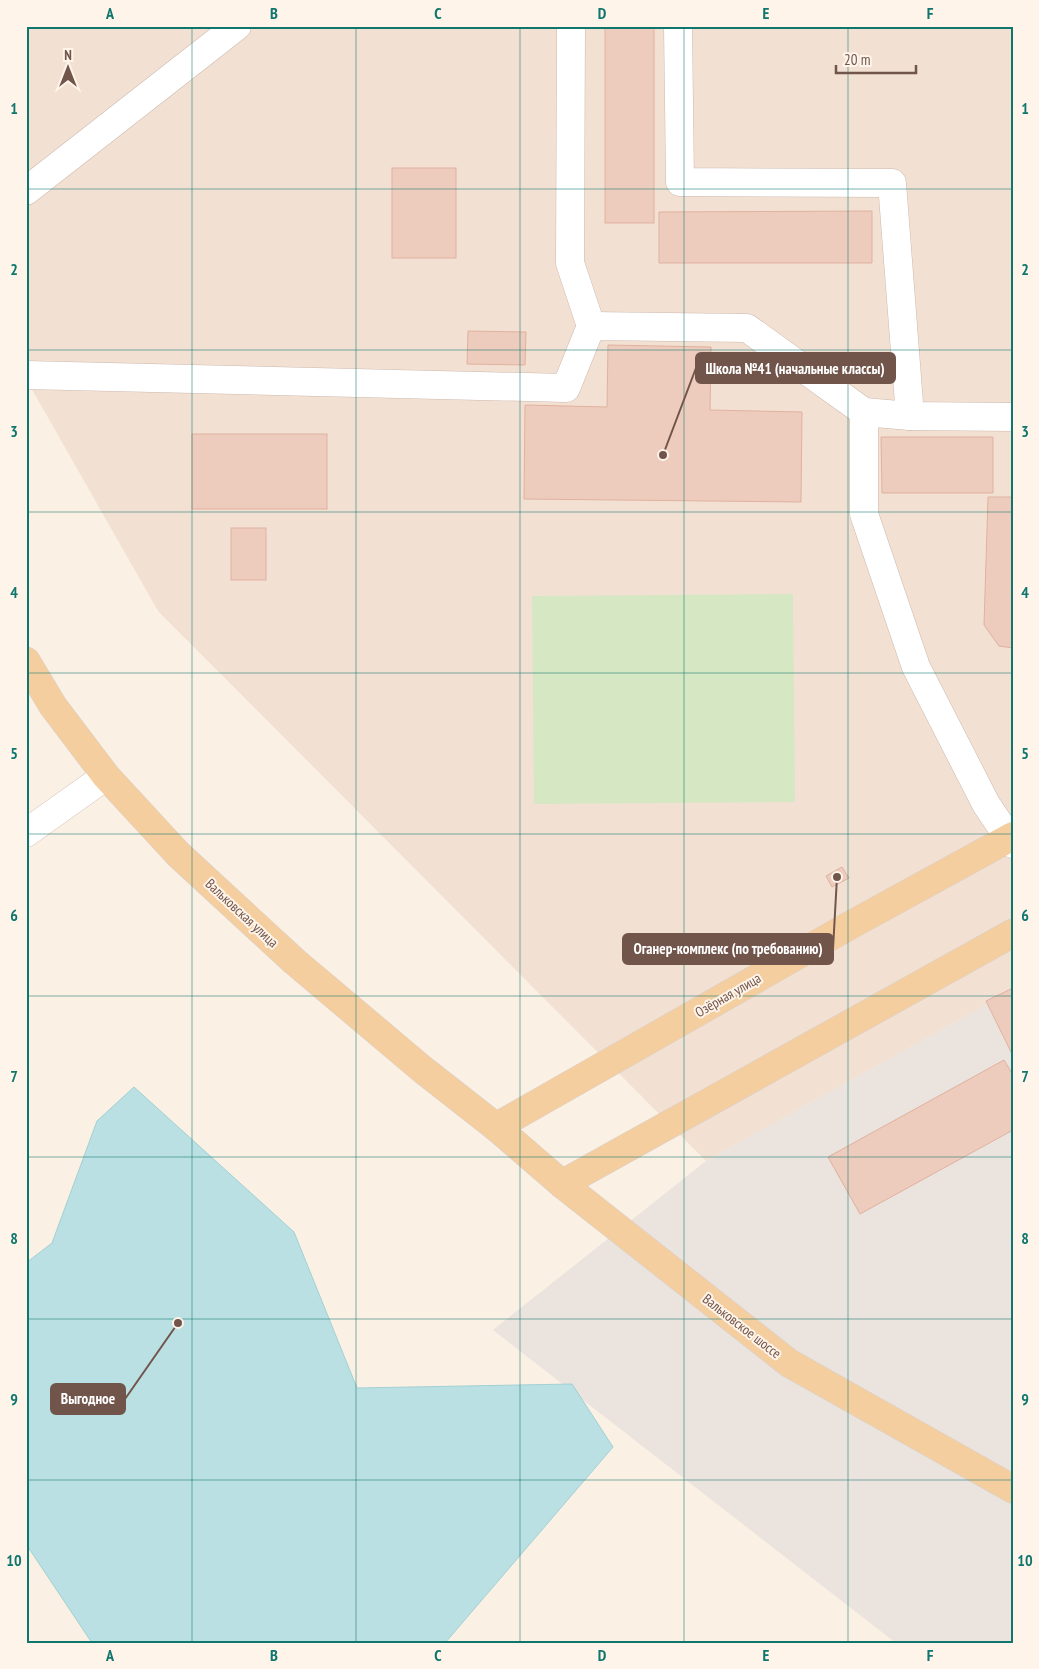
<svg xmlns="http://www.w3.org/2000/svg" width="1039" height="1669" font-family="'PT Sans Narrow',sans-serif">
<rect width="100%" height="100%" fill="#fbf0e4"/>
<polygon fill="#f2e1d3" points="26,26 1013,26 1013,990 706,1161 158,611 26,379"/>
<polygon fill="#eae3de" points="1013,990 1013,1643 896,1643 493,1330 706,1161"/>
<polygon fill="#d5e7c3" points="793,594 795,802 534,804 532,596"/>
<polygon fill="#bae0e3" stroke="#a1d0d4" points="134,1087 294,1232 357,1388 572,1384 613,1447 445,1643 92,1643 26,1544 26,1263 52,1243 97,1121"/>
<g fill="#eeccbd" stroke="#e0b19f">
<rect x="605" y="26" width="49" height="197"/>
<rect x="392" y="168" width="64" height="90"/>
<polygon points="872,211 872,263 659,263 659,212"/>
<polygon points="468,331 526,332 525,365 467,364"/>
<polygon points="608,345 711,347 710,410 802,412 801,502 524,499 525,405 607,407"/>
<rect x="192" y="434" width="135" height="75"/>
<polygon points="881,437 993,437 993,493 882,493"/>
<polygon points="988,497 1013,497 1013,648 999,646 984,625"/>
<rect x="231" y="528" width="35" height="52"/>
<polygon points="842,867 849,878 832,887 826,876"/>
<polygon points="1013,988 1013,1056 986,1001"/>
<polygon points="1004,1060 1013,1075 1013,1130 860,1214 828,1157"/>
</g>
<g fill="none" stroke-linecap="round" stroke-linejoin="round">
<g stroke="#cdb9ae" stroke-width="29">
<g id="minor">
<polyline points="571,26 570,263 591,326"/>
<polyline points="678,26 680,182 892,183 910,416"/>
<polyline points="26,191 237,26"/>
<polyline points="26,375 566,388 591,326 747,328 864,412"/>
<polyline points="1013,417 910,416 864,412 864,514 916,667 986,804 1013,844"/>
<polyline points="26,833 106,776"/>
</g>
</g>
<g stroke="#d7cfcd" stroke-width="29">
<g id="major">
<polyline points="26,661 53,706 106,776 178,854 294,961 422,1069 496,1127 562,1184 789,1363 1013,1489"/>
<polyline points="496,1127 847,927 1013,836"/>
<polyline points="562,1184 1013,933"/>
</g>
</g>
<use href="#minor" stroke="#fff" stroke-width="28"/>
<use href="#major" stroke="#f5cea0" stroke-width="28"/>
</g>
<path fill="none" stroke="#0f766e" stroke-width="1" stroke-opacity="0.55" d="M192 26V1643M356 26V1643M520 26V1643M684 26V1643M848 26V1643M26 189H1013M26 350H1013M26 512H1013M26 673H1013M26 834H1013M26 996H1013M26 1157H1013M26 1319H1013M26 1480H1013"/>
<g text-anchor="middle" stroke-width="4" stroke-linejoin="round" paint-order="stroke">
<g font-size="14" fill="#71554b" stroke="#fef4ea">
<text transform="translate(242 913) rotate(43)" y="5">Вальковская улица</text>
<text transform="translate(728 995) rotate(-30)" y="5">Озёрная улица</text>
<text transform="translate(742 1326) rotate(38)" y="5">Вальковское шоссе</text>
</g>
</g>
<path fill="none" stroke="#71554b" stroke-width="2" d="M663 455L696 368M837 877L833 949M178 1323L125 1399"/>
<g fill="#71554b" stroke="#fef4ea" stroke-width="2">
<circle cx="663" cy="455" r="5"/>
<circle cx="837" cy="877" r="5"/>
<circle cx="178" cy="1323" r="5"/>
</g>
<g fill="#71554b" stroke="#71554b" stroke-width="2">
<rect x="696" y="353" width="199" height="30" rx="5"/>
<rect x="623" y="934" width="210" height="30" rx="5"/>
<rect x="51" y="1384" width="74" height="30" rx="5"/>
</g>
<g font-size="15" text-anchor="middle" font-weight="bold" fill="#fff">
<text x="795" y="374">Школа №41 (начальные классы)</text>
<text x="728" y="954">Оганер-комплекс (по требованию)</text>
<text x="88" y="1404">Выгодное</text>
</g>
<rect width="1039" height="1669" fill="none" stroke="#fef4ea" stroke-width="55"/>
<g transform="translate(68 68)" stroke="#fef4ea" stroke-width="4" paint-order="stroke">
<path d="M0-4L9 19L0 12L-9 19Z" fill="#71554b"/>
<text y="-8" font-size="14" font-weight="bold" text-anchor="middle" fill="#71554b">N</text>
</g>
<path d="M836 65v8h80v-8" fill="none" stroke="#71554b" stroke-width="2.5"/>
<text x="844" y="65" font-size="15" fill="#71554b" stroke="#fef4ea" stroke-width="4" paint-order="stroke">20 m</text>
<rect x="28" y="28" width="984" height="1614" fill="none" stroke="#0f766e" stroke-width="2"/>
<g font-size="16" text-anchor="middle" font-weight="bold" fill="#0f766e">
<text x="110" y="19">A</text>
<text x="274" y="19">B</text>
<text x="438" y="19">C</text>
<text x="602" y="19">D</text>
<text x="766" y="19">E</text>
<text x="930" y="19">F</text>
<text x="14" y="114">1</text>
<text x="1025" y="114">1</text>
<text x="14" y="275">2</text>
<text x="1025" y="275">2</text>
<text x="14" y="437">3</text>
<text x="1025" y="437">3</text>
<text x="14" y="598">4</text>
<text x="1025" y="598">4</text>
<text x="14" y="759">5</text>
<text x="1025" y="759">5</text>
<text x="14" y="921">6</text>
<text x="1025" y="921">6</text>
<text x="14" y="1082">7</text>
<text x="1025" y="1082">7</text>
<text x="14" y="1244">8</text>
<text x="1025" y="1244">8</text>
<text x="14" y="1405">9</text>
<text x="1025" y="1405">9</text>
<text x="14" y="1566">10</text>
<text x="1025" y="1566">10</text>
<text x="110" y="1661">A</text>
<text x="274" y="1661">B</text>
<text x="438" y="1661">C</text>
<text x="602" y="1661">D</text>
<text x="766" y="1661">E</text>
<text x="930" y="1661">F</text>
</g>
</svg>
